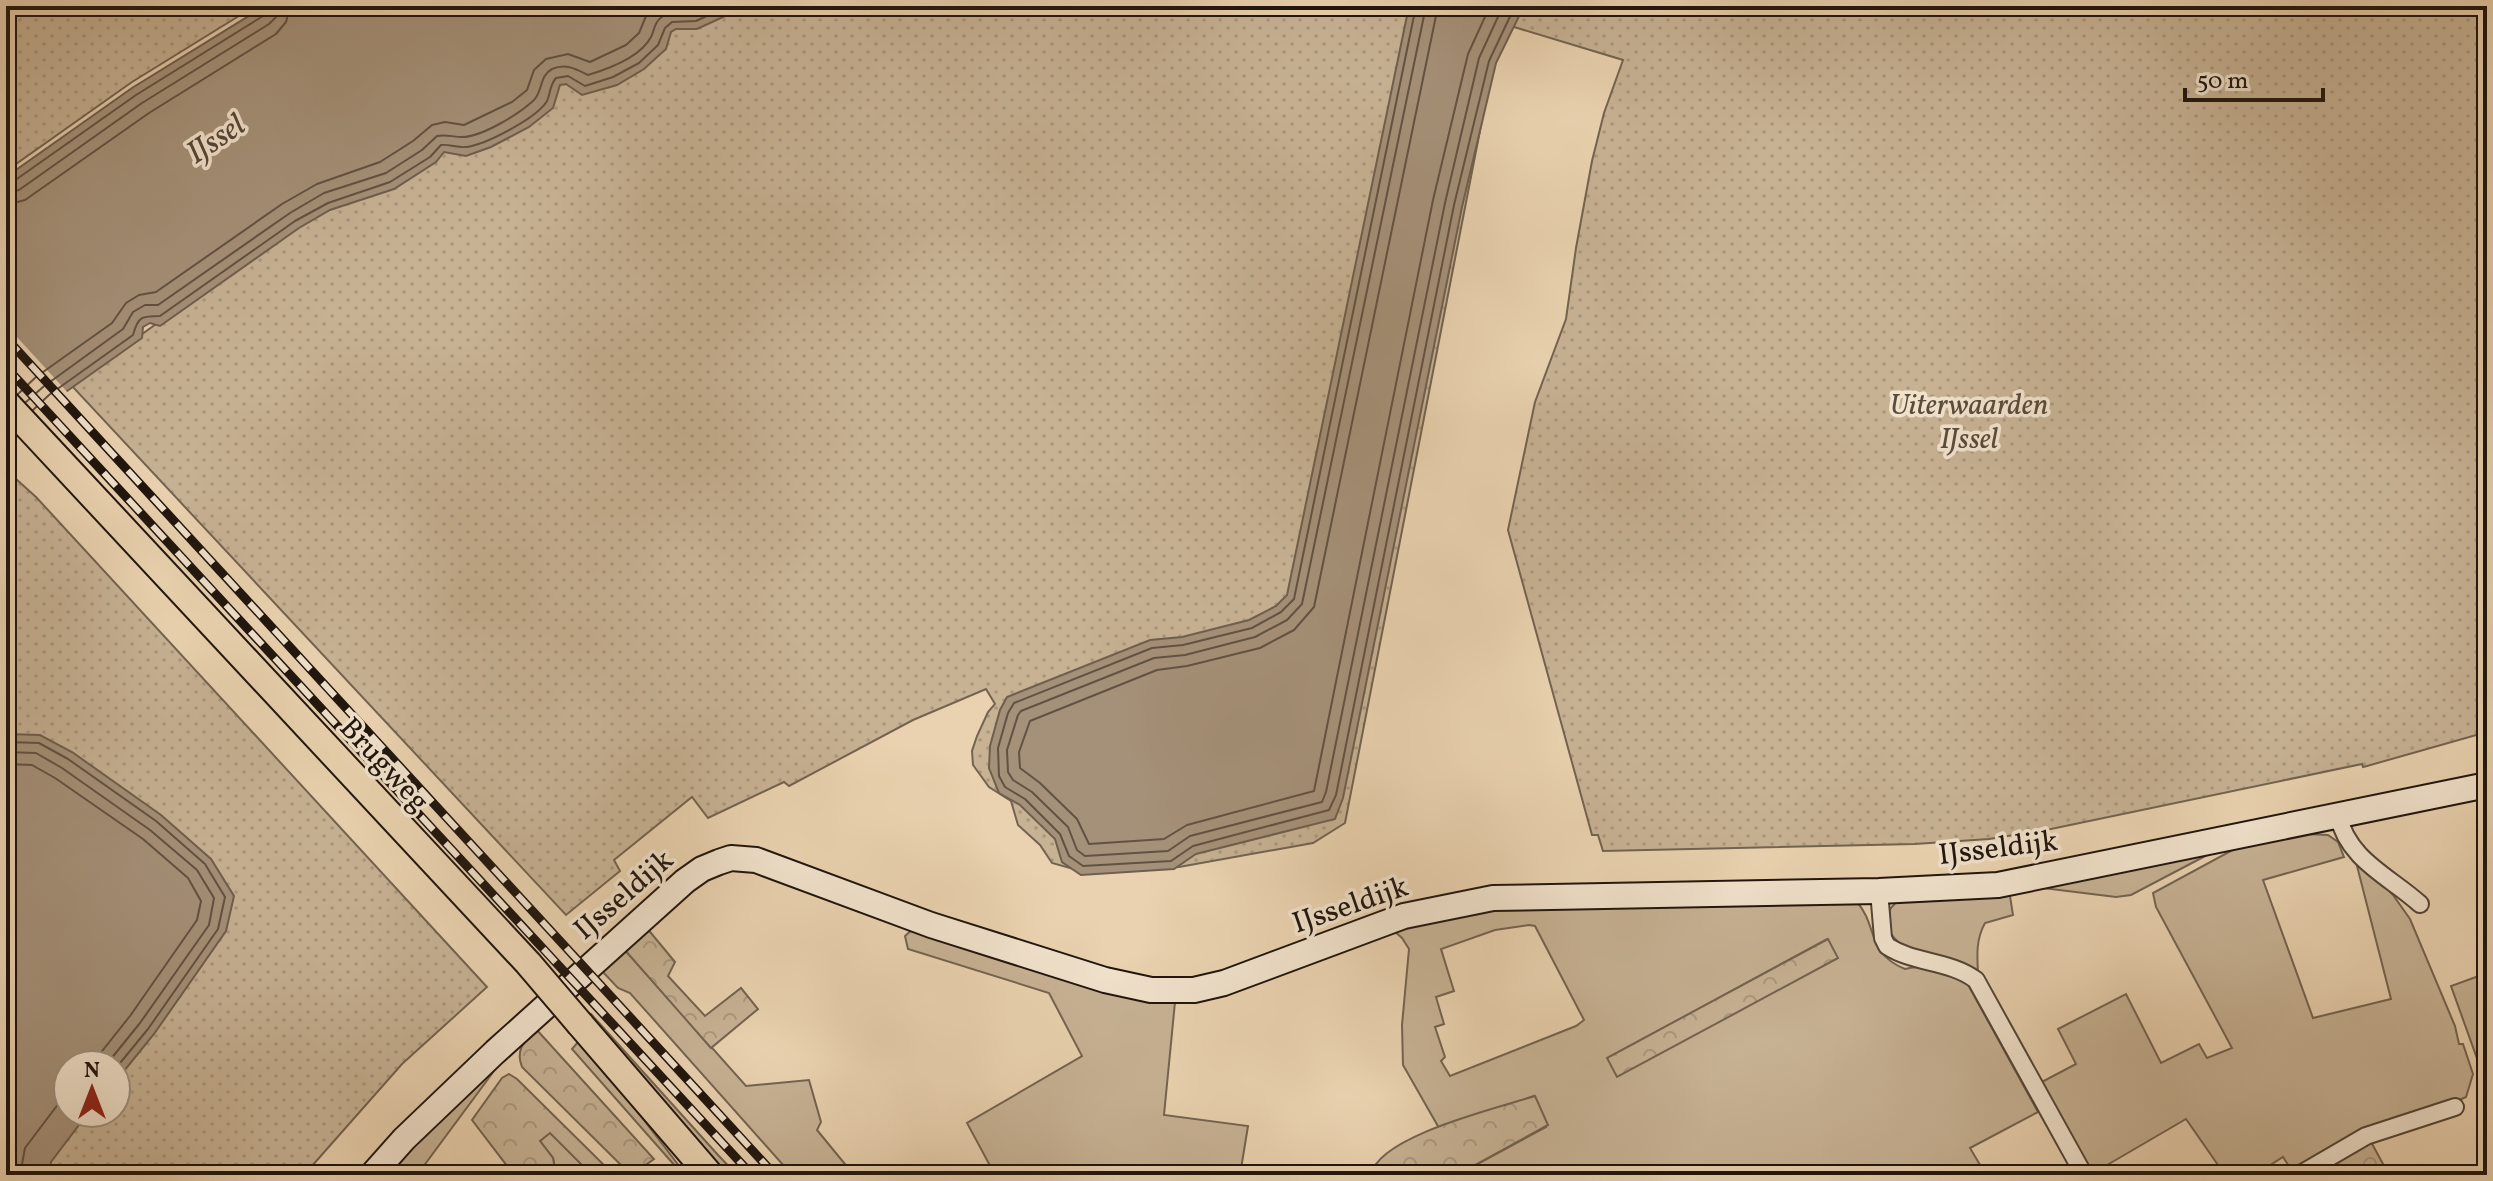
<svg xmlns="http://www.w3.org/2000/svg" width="2493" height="1181" font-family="Vollkorn,serif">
<defs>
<pattern id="forest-crowns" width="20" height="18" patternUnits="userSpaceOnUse" patternTransform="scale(2)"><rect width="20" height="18" fill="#c7b294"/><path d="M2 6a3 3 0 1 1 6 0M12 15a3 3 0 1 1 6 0" fill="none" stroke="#aa987e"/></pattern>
<pattern id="park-dots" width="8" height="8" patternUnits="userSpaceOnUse" patternTransform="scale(2)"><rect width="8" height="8" fill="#c7b294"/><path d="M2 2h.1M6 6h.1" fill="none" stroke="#aa987e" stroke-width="1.8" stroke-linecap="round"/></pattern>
</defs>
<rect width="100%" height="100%" fill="#ead2b0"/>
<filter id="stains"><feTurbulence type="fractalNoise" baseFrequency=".0025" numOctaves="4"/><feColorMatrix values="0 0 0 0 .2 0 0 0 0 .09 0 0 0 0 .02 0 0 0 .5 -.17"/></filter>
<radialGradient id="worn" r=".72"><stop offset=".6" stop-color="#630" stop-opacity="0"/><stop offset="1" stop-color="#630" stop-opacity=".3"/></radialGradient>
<g fill="#c7b294" stroke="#736350" stroke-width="2" fill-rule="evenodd">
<polygon points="2286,833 2328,835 2338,842 2344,857 2263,880 2313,1018 2391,999 2356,862 2361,862 2393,895 2410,919 2455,1026 2459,1044 2463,1044 2473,1074 2466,1097 2294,1174 2283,1157 2261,1171 2263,1175 2225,1175 2186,1119 2090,1175 2038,1084 2076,1064 2058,1029 2126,994 2161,1063 2199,1044 2207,1058 2232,1048 2156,907 2153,893 2251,840"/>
<polygon points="2211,853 2131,895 2116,897 2043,888"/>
<path d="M2001 893 2010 896 2013 915 1985 923C1976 939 1977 955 1978 972 1953 952 1907 962 1890 932V909L1900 898Z"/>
<path d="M1857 902C1878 926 1866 953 1905 969 1924 963 1948 974 1966 981L2038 1112 1970 1148 1986 1175H1457L1546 1127 1534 1096 1439 1128 1403 1065 1402 1025 1409 949 1402 938 1393 930 1429 920 1524 904ZM1529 925 1535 926 1584 1020 1576 1026 1450 1076 1441 1061 1445 1057 1435 1027 1444 1024 1436 997 1454 991 1441 949 1495 930ZM1827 939 1837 958 1617 1076 1608 1058Z"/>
<polygon points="914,928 1098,990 1136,999 1175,1002 1164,1115 1248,1126 1240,1175 995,1175 967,1123 1082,1056 1049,993 908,949 905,936"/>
<polygon points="624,949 746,1086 809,1080 821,1122 817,1130 854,1175 792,1175 630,993 618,988 601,970"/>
<polygon points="2487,973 2487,1071 2486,1071 2485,1067 2479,1064 2451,986"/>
<polygon points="591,1014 718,1155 737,1175 725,1175 587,1017"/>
<polygon points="578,1042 588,1047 686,1175 683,1175 572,1049"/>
<polygon points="494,1071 417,1175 382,1175 486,1074"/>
<polygon points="550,1132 592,1175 556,1175 553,1158 540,1141"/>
</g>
<g fill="url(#forest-crowns)" stroke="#736350" stroke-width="2">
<polygon points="646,927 675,962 668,976 705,1016 741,988 758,1009 711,1048 624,949"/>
<polygon points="1828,939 1838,958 1617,1077 1607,1058"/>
<path d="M536 1029 654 1159 631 1175 522 1067C515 1049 525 1041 536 1029Z"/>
<polygon points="509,1074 517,1079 614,1175 592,1175 550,1133 540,1141 553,1158 556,1175 514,1175 472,1120 502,1078"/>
<path d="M1535 1096 1548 1125 1457 1175H1371C1378 1136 1498 1108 1535 1096Z"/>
<polygon points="2370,1140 2389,1175 2307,1175"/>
</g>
<g fill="url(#park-dots)" stroke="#736350" stroke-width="2" fill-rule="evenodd">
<polygon points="6,6 255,6 132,82 6,171"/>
<polygon points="723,6 2487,6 2487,732 2367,766 2363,767 2362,764 2051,829 1989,839 1915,844 1603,851 1598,835 1592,835 1508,530 1535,402 1566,319 1576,248 1592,161 1604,113 1623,60 1504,24 1493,64 1345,823 1313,843 1179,867 1084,872 1052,863 1040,845 1018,825 1011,801 989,787 973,765 972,751 977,736 988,712 995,704 986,689 913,720 789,786 784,782 708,818 692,797 614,860 620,871 566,915 71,385 293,226 427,158 545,80 661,23"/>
<path d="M6 470 36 497 487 987 402 1064 304 1175H6ZM68 1065H116V1113H68Z"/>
</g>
<g fill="#a59179" stroke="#6f5f4e" stroke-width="2">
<polygon points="265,6 747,6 697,29 676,29 671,32 666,49 644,69 617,85 582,95 566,84 560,85 553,108 529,127 491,147 466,156 444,152 436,162 394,189 330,210 299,228 160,326 150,323 143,327 142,338 53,401 6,446 6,177 132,88"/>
<polygon points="1409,6 1524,6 1496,63 1462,207 1343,798 1335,819 1196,854 1174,869 1081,875 1062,862 1055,839 1020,805 999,793 989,768 990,746 1000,710 1007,697 1150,640 1182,637 1249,620 1276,606 1287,595"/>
<polygon points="6,734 40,735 72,752 161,815 211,859 234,896 226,931 154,1034 116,1081 116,1065 68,1065 68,1113 88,1113 51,1162 49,1175 6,1175"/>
</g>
<polygon fill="#ead2b0" points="6,325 70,395 6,450"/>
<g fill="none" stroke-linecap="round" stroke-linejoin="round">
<g stroke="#625243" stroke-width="2">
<polyline points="1416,6 1294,599 1281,612 1252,628 1183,645 1152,648 1014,703 1008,713 998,748 999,776 1005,787 1025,799 1060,834 1069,856 1083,866 1171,861 1193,846 1329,810 1336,795 1454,205 1489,61 1515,6"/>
<polyline points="1426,6 1302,604 1287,620 1255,637 1185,655 1154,658 1021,711 1018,715 1007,750 1008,772 1013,780 1032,792 1068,827 1077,850 1085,856 1168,851 1190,836 1322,802 1326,792 1445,203 1479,58 1503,6"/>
<polyline points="1438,6 1314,607 1294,630 1260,648 1187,666 1157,670 1030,721 1019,752 1020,768 1040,783 1077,819 1089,844 1164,839 1187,825 1314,791 1433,200 1468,54 1490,6"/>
<polyline points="6,183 14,181 136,95 263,16 268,6"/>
<polyline points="6,193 19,190 142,103 269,24 276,17 278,6"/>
<polyline points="6,205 25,200 149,113 276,34 286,22 290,6"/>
<polyline points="18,394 36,377 112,323 126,303 139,295 156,292 282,204 317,184 380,162 413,141 432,125 445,122 464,125 512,102 527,90 534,70 546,59 568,54 590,62 626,45 639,33 646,16 656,6"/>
<path d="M26 402 43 387 123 329 133 312 145 305H158L290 213 324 193 386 173 422 150 437 136C446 134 453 137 462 137 482 137 519 114 534 100 543 91 539 76 552 69 566 63 576 69 588 75 608 69 640 58 651 37 655 29 654 22 663 16 674 7 690 13 704 6"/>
<path d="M33 410 49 395 133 335C138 316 142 316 160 316L295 221 328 203 390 182 430 157 441 145C449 144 458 148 466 147 485 145 537 118 547 101 551 93 549 86 556 78L568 76 585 86 613 77 639 63 658 45 665 28 672 22 696 21 728 6"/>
<polyline points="6,742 39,743 68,759 156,821 205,864 225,897 218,929 148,1029 116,1068"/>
<polyline points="6,752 36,753 62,768 150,830 197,870 214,898 209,925 140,1023 106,1065"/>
<polyline points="6,764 32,765 55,778 143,839 188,878 201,901 197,920 130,1016 91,1065"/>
<polyline points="20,1175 25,1148 68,1091"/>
</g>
<g stroke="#524436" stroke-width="20">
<g id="street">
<path d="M2338 815C2348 860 2389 876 2420 904"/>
<path d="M1879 891 1883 938 1887 946C1915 964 1949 960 1976 980L2084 1175"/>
<polyline points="2299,1175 2366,1136 2455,1107"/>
</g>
</g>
<g stroke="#1f140d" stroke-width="28">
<polyline id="secondary" points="372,1175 404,1139 495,1052 685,881 702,869 719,862 731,858 756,860 931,925 1105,980 1151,990 1194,990 1224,983 1404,916 1493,898 1879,891 1998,885 2487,785"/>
</g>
<g stroke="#1f140d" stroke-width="30">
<polyline id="primary" points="580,1024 710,1175"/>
</g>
<use href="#street" stroke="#f1e2cc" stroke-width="16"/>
<use href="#secondary" stroke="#f1e2cc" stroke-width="24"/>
<use href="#primary" stroke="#ead2b0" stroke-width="26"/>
<g stroke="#1f140d" stroke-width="9">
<g id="rail">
<polyline points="6,338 775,1175"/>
<polyline points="6,367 752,1175"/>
</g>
</g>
<use href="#rail" stroke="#f1e2cc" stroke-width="6" stroke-dasharray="18" stroke-linecap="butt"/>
<g stroke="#1f140d" stroke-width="30" stroke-linecap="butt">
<polyline id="primary-bridge" points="6,403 528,963 580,1024"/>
</g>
<use href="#primary-bridge" stroke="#ead2b0" stroke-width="26"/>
</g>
<g text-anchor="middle" stroke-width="7" stroke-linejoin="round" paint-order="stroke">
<g font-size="30" font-style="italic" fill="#5a4b3c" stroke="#f1e2cc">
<text x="1969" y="414">Uiterwaarden<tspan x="1969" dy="34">IJssel</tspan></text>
</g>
<g font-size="30" fill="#1f140d" stroke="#f1e2cc">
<text transform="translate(385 764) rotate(47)" y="10">Brugweg</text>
<text transform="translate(1998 847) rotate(-7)" y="10">IJsseldijk</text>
<text transform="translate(623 894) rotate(-41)" y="10">IJsseldijk</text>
<text transform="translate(1350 904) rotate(-19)" y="10">IJsseldijk</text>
</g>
<g font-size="32" font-style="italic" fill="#554638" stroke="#f1e2cc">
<text transform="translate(215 138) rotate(-34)" y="11">IJssel</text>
</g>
</g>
<rect width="2493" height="1181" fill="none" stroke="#ead2b0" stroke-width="32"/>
<rect x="8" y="8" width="2477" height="1165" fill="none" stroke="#1f140d" stroke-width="4"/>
<rect x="16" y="16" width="2461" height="1149" fill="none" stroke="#1f140d" stroke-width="2"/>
<g transform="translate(92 1089)"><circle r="38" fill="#f1e2cc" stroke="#9d9080" stroke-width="2"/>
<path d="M0-6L14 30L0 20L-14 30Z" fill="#8f2418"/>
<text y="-12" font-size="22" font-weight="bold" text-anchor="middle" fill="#1f140d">N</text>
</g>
<path d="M2185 88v12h138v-12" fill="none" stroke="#1f140d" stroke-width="4"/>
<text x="2197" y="88" font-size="24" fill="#1f140d" stroke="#f1e2cc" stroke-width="6" paint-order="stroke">50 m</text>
<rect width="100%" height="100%" filter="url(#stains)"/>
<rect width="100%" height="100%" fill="url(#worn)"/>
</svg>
